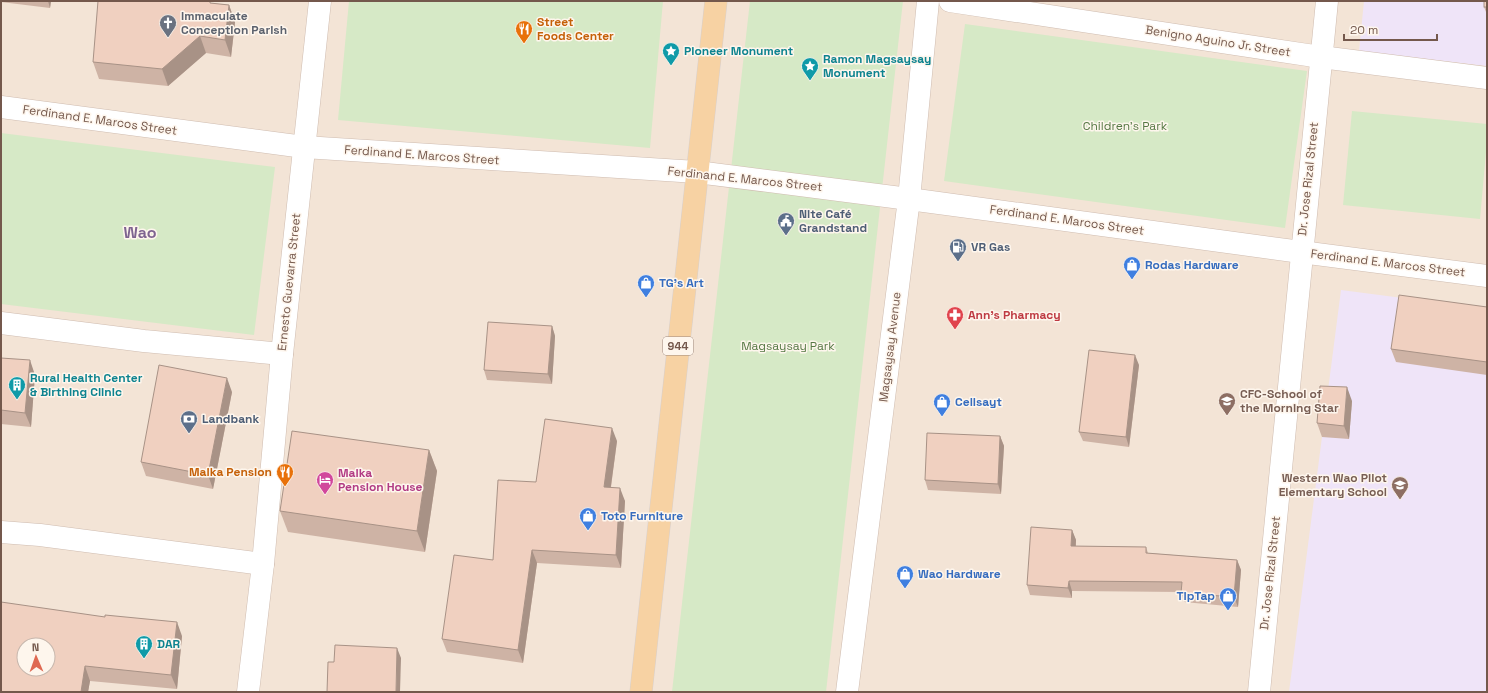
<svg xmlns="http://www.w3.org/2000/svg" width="1488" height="693" font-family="'Space Grotesk',sans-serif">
<rect width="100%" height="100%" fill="#fbf2e7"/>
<path fill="#f3e4d6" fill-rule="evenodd" d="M1 1H1487V692H1ZM24 645H48V669H24Z"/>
<g fill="#efe4f8">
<polygon points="1364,1 1487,1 1487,66 1359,51"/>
<polygon points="1341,290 1487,309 1487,692 1289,692"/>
</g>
<g fill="#d6e9c6">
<polygon points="349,1 663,1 650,148 338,120"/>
<polygon points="750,1 903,1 826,692 672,692"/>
<polygon points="965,24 1307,71 1285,228 944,181"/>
<polygon points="1352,111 1487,124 1487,141 1480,219 1343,205"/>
<polygon points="1,133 275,167 254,335 1,304"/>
</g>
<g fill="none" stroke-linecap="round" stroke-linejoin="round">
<g stroke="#cfbcb0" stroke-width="23">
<g id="minor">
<polyline points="950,1 1321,57 1487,78"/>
<polyline points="1,107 304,147 697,172 909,199 1301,252 1487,276"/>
<polyline points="1,323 144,341 282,354"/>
<polyline points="1,532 40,535 263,564"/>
<polyline points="248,692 263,564 282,354 320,1"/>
<polyline points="847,692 909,199 928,1"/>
<polyline points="1259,692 1327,1"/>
</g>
</g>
<g stroke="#d8d0cd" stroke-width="23">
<polyline id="primary" points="641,692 716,1"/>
</g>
<use href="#minor" stroke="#fff" stroke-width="22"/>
<use href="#primary" stroke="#f7d2a3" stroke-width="22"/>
</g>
<g fill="#ceb3a5">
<polygon points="1,1 51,1 50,8 1,2"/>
<polygon points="1487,1 1487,12 1486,12 1484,7"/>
<polygon points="210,3 229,5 235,22 231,57 206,53 168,86 99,79 93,62"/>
<polygon points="1487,307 1487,375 1396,362 1391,349"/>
<polygon points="552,326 555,336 552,384 487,380 484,370"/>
<polygon points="1,358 35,375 31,427 1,424"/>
<polygon points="1139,365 1129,447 1083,441 1079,432"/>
<polygon points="232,392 213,489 146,476 141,462"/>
<polygon points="1352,401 1349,439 1322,437 1317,423"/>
<polygon points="1000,436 1004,446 1001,494 928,490 925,480"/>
<polygon points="617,441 611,487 625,501 621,568 537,563 523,663 447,652 442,639 493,560 536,482"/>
<polygon points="429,450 437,471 425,552 288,532 280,511"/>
<polygon points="1072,530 1076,540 1076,546 1146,547 1148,553 1237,560 1241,570 1238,607 1184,602 1181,592 1072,591 1072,598 1030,595 1027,585"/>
<polygon points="182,636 177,689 90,681 88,692 1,692"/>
</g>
<g fill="#a89286">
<polygon points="48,1 51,1 50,8"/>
<polygon points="229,5 235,22 231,57 225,40"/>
<polygon points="200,36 206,53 168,86 162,69"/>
<polygon points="552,326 555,336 552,384 548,374"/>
<polygon points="1135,355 1139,365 1129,447 1126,437"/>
<polygon points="30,360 35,375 31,427 25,413"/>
<polygon points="227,378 232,392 213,489 208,475"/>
<polygon points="1347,387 1352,401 1349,439 1344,426"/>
<polygon points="612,428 617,441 609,500 604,487"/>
<polygon points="1000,436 1004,446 1001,494 998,484"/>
<polygon points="429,450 437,471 425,552 417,531"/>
<polygon points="620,488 625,501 621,568 616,555"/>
<polygon points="1072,530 1076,540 1075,556 1071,546"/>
<polygon points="532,550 537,563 523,663 518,650"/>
<polygon points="1237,560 1241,570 1238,607 1234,597"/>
<polygon points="1069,581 1072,591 1072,598 1068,588"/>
<polygon points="177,622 182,636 177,689 171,675"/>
<polygon points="397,648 401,658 400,692 396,692"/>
<polygon points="85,666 90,681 88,692 81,692"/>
</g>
<g fill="#f0d0c0" stroke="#a89286" fill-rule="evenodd">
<polygon points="98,1 210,1 210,3 229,5 225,40 200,36 162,69 93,62"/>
<rect x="1484" y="1" width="3" height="6"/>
<polygon points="1399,295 1487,307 1487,362 1391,349"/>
<polygon points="488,322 552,326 548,374 484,370"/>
<polygon points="1089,350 1135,355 1126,437 1079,432"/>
<polygon points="1,358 30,360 25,413 1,410"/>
<polygon points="159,365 227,378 208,475 141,462"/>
<polygon points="1320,386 1347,387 1344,426 1317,423"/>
<polygon points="545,419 612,428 604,487 620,488 616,555 532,550 518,650 442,639 454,555 493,560 498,480 536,482"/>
<polygon points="292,431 429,450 417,531 280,511"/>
<polygon points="927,433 1000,436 998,484 925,480"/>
<polygon points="1031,527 1072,530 1071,546 1146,547 1146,553 1237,560 1234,597 1181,593 1182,582 1069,581 1068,588 1027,585"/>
<path d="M1 602 8 603 105 617V615L177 622 171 675 85 666 81 692H1ZM24 645H48V669H24Z"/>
<polygon points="335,645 397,648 396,692 327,692 328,662 334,662"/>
</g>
<defs>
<g id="church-pin" transform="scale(0.9)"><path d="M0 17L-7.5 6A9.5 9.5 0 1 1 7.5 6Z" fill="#6b7280" stroke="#fef6ed"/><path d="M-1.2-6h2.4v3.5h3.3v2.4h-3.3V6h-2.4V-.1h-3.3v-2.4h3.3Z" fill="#fff"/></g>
<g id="restaurant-pin" transform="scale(0.9)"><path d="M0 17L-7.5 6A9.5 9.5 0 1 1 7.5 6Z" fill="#e8710a" stroke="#fef6ed"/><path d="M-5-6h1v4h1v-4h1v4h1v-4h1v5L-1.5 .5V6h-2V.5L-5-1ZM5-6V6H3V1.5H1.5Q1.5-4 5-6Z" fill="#fff"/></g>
<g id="sight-pin" transform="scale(0.9)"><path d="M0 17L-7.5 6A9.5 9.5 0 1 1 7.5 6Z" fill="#0f9aa8" stroke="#fef6ed"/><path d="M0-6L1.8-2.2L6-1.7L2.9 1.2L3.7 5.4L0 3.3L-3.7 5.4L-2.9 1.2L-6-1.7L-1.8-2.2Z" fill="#fff"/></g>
<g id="civic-pin" transform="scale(0.9)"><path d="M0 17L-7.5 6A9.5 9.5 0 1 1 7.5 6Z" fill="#5c6f8a" stroke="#fef6ed"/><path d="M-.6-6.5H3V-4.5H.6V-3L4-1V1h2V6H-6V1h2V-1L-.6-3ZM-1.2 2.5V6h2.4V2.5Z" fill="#fff"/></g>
<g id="fuel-pin" transform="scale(0.9)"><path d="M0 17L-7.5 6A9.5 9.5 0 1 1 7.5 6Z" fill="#5c6f8a" stroke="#fef6ed"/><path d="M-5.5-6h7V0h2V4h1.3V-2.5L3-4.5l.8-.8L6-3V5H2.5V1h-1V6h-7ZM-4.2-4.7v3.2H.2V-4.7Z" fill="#fff"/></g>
<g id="shop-pin" transform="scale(0.9)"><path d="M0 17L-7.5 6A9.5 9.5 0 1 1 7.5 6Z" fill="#3f7fe0" stroke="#fef6ed"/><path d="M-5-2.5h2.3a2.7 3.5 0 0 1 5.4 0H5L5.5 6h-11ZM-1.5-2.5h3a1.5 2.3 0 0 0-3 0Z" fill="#fff"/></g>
<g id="pharmacy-pin" transform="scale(0.9)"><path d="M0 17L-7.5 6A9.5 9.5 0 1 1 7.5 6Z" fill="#e0444e" stroke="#fef6ed"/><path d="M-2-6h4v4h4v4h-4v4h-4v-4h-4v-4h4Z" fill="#fff"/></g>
<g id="building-pin" transform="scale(0.9)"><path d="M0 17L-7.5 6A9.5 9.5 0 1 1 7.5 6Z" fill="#0f9aa8" stroke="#fef6ed"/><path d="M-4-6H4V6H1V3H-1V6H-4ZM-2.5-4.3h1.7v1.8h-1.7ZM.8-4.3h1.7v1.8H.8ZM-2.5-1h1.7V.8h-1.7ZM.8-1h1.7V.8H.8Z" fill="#fff"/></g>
<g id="school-pin" transform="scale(0.9)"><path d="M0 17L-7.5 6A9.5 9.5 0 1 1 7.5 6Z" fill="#8d6e63" stroke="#fef6ed"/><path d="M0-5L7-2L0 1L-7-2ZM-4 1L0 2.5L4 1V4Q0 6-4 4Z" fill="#fff"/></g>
<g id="bank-pin" transform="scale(0.9)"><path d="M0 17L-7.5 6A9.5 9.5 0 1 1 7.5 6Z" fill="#5c6f8a" stroke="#fef6ed"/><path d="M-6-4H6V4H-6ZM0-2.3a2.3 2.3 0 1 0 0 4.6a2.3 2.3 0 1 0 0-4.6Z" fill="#fff"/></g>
<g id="hotel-pin" transform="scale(0.9)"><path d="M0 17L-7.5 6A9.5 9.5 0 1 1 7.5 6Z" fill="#d1479c" stroke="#fef6ed"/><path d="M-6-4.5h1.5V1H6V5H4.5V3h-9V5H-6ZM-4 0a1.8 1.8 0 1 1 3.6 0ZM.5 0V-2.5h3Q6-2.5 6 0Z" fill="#fff"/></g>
</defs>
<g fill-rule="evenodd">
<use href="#church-pin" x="168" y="23"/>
<use href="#restaurant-pin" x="524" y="29"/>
<use href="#sight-pin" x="671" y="51"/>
<use href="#sight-pin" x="810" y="66"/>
<use href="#civic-pin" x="786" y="221"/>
<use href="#fuel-pin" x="958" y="247"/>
<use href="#shop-pin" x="1132" y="265"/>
<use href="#shop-pin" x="646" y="283"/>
<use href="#pharmacy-pin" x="955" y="315"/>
<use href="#building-pin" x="17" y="385"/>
<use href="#school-pin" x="1227" y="401"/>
<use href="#shop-pin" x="942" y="402"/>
<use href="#bank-pin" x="189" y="419"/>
<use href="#restaurant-pin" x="285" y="472"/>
<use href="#hotel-pin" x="325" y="480"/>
<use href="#school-pin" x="1400" y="485"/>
<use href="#shop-pin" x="588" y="516"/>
<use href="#shop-pin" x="905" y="574"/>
<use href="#shop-pin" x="1228" y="596"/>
<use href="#building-pin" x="144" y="644"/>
</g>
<g text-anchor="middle" stroke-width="3" stroke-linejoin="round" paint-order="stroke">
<rect fill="#fef6ed" stroke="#9d877c" stroke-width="1" x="663" y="337" width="30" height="18" rx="3"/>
<g font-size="11" font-weight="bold" fill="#74584c">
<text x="678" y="350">944</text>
</g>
<g font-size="12" font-weight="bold" fill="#5b616d" stroke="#fef6ed" text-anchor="start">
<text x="181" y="20">Immaculate<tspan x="181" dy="14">Conception Parish</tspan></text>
</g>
<g font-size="12" font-weight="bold" fill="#c56008" stroke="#fef6ed" text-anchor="start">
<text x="537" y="26">Street<tspan x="537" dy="14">Foods Center</tspan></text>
<text x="272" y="476" text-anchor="end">Maika Pension</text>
</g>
<g font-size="12" fill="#74584c" stroke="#fef6ed">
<text transform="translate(1218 41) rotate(9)" y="4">Benigno Aguino Jr. Street</text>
<text transform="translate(100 120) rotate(8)" y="4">Ferdinand E. Marcos Street</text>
<text transform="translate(422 155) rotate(4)" y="4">Ferdinand E. Marcos Street</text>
<text transform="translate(745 179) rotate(6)" y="4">Ferdinand E. Marcos Street</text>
<text transform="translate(1308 179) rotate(-84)" y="4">Dr. Jose Rizal Street</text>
<text transform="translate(1067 220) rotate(8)" y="4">Ferdinand E. Marcos Street</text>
<text transform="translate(1388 263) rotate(7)" y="4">Ferdinand E. Marcos Street</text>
<text transform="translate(289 282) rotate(-84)" y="4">Ernesto Guevarra Street</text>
<text transform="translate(890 347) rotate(-83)" y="4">Magsaysay Avenue</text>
<text transform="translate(1270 573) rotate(-84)" y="4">Dr. Jose Rizal Street</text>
</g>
<g font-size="12" font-weight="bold" fill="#0d838f" stroke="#fef6ed" text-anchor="start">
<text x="684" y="55">Pioneer Monument</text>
<text x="823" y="63">Ramon Magsaysay<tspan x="823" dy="14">Monument</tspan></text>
<text x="30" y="382">Rural Health Center<tspan x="30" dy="14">&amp; Birthing Clinic</tspan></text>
<text x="157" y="648">DAR</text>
</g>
<g font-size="12" fill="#577945" stroke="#fef6ed">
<text x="1125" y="130">Children's Park</text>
<text x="788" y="350">Magsaysay Park</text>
</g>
<g font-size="12" font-weight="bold" fill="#4e5e75" stroke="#fef6ed" text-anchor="start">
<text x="799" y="218">Nite Café<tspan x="799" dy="14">Grandstand</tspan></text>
<text x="971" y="251">VR Gas</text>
<text x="202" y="423">Landbank</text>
</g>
<g font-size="12" font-weight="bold" fill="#366cbe" stroke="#fef6ed" text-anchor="start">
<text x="1145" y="269">Rodas Hardware</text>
<text x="659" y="287">TG's Art</text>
<text x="955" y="406">Cellsayt</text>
<text x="601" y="520">Toto Furniture</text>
<text x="918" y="578">Wao Hardware</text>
<text x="1215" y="600" text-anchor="end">TipTap</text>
</g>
<g font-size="12" font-weight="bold" fill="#be3a42" stroke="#fef6ed" text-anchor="start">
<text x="968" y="319">Ann's Pharmacy</text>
</g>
<g font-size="12" font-weight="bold" fill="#785e54" stroke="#fef6ed" text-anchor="start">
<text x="1240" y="398">CFC-School of<tspan x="1240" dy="14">the Morning Star</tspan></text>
<text x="1387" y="482" text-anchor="end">Western Wao Pilot<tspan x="1387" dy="14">Elementary School</tspan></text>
</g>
<g font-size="12" font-weight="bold" fill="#b23c85" stroke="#fef6ed" text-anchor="start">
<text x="338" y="477">Maika<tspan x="338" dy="14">Pension House</tspan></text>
</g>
<g font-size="16" font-weight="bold" fill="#7e6490" stroke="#fef6ed">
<text x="140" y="238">Wao</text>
</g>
</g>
<rect width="1488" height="693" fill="none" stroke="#74584c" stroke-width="4"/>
<g transform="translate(36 657) rotate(358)"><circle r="19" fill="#fef6ed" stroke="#c7b7ad"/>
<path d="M0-3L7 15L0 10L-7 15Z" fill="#df6952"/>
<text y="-6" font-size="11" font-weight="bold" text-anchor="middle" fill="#74584c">N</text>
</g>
<path d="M1344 34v6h93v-6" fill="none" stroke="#74584c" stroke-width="2"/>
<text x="1350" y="34" font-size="12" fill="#74584c" stroke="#fef6ed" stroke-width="3" paint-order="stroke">20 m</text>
</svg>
